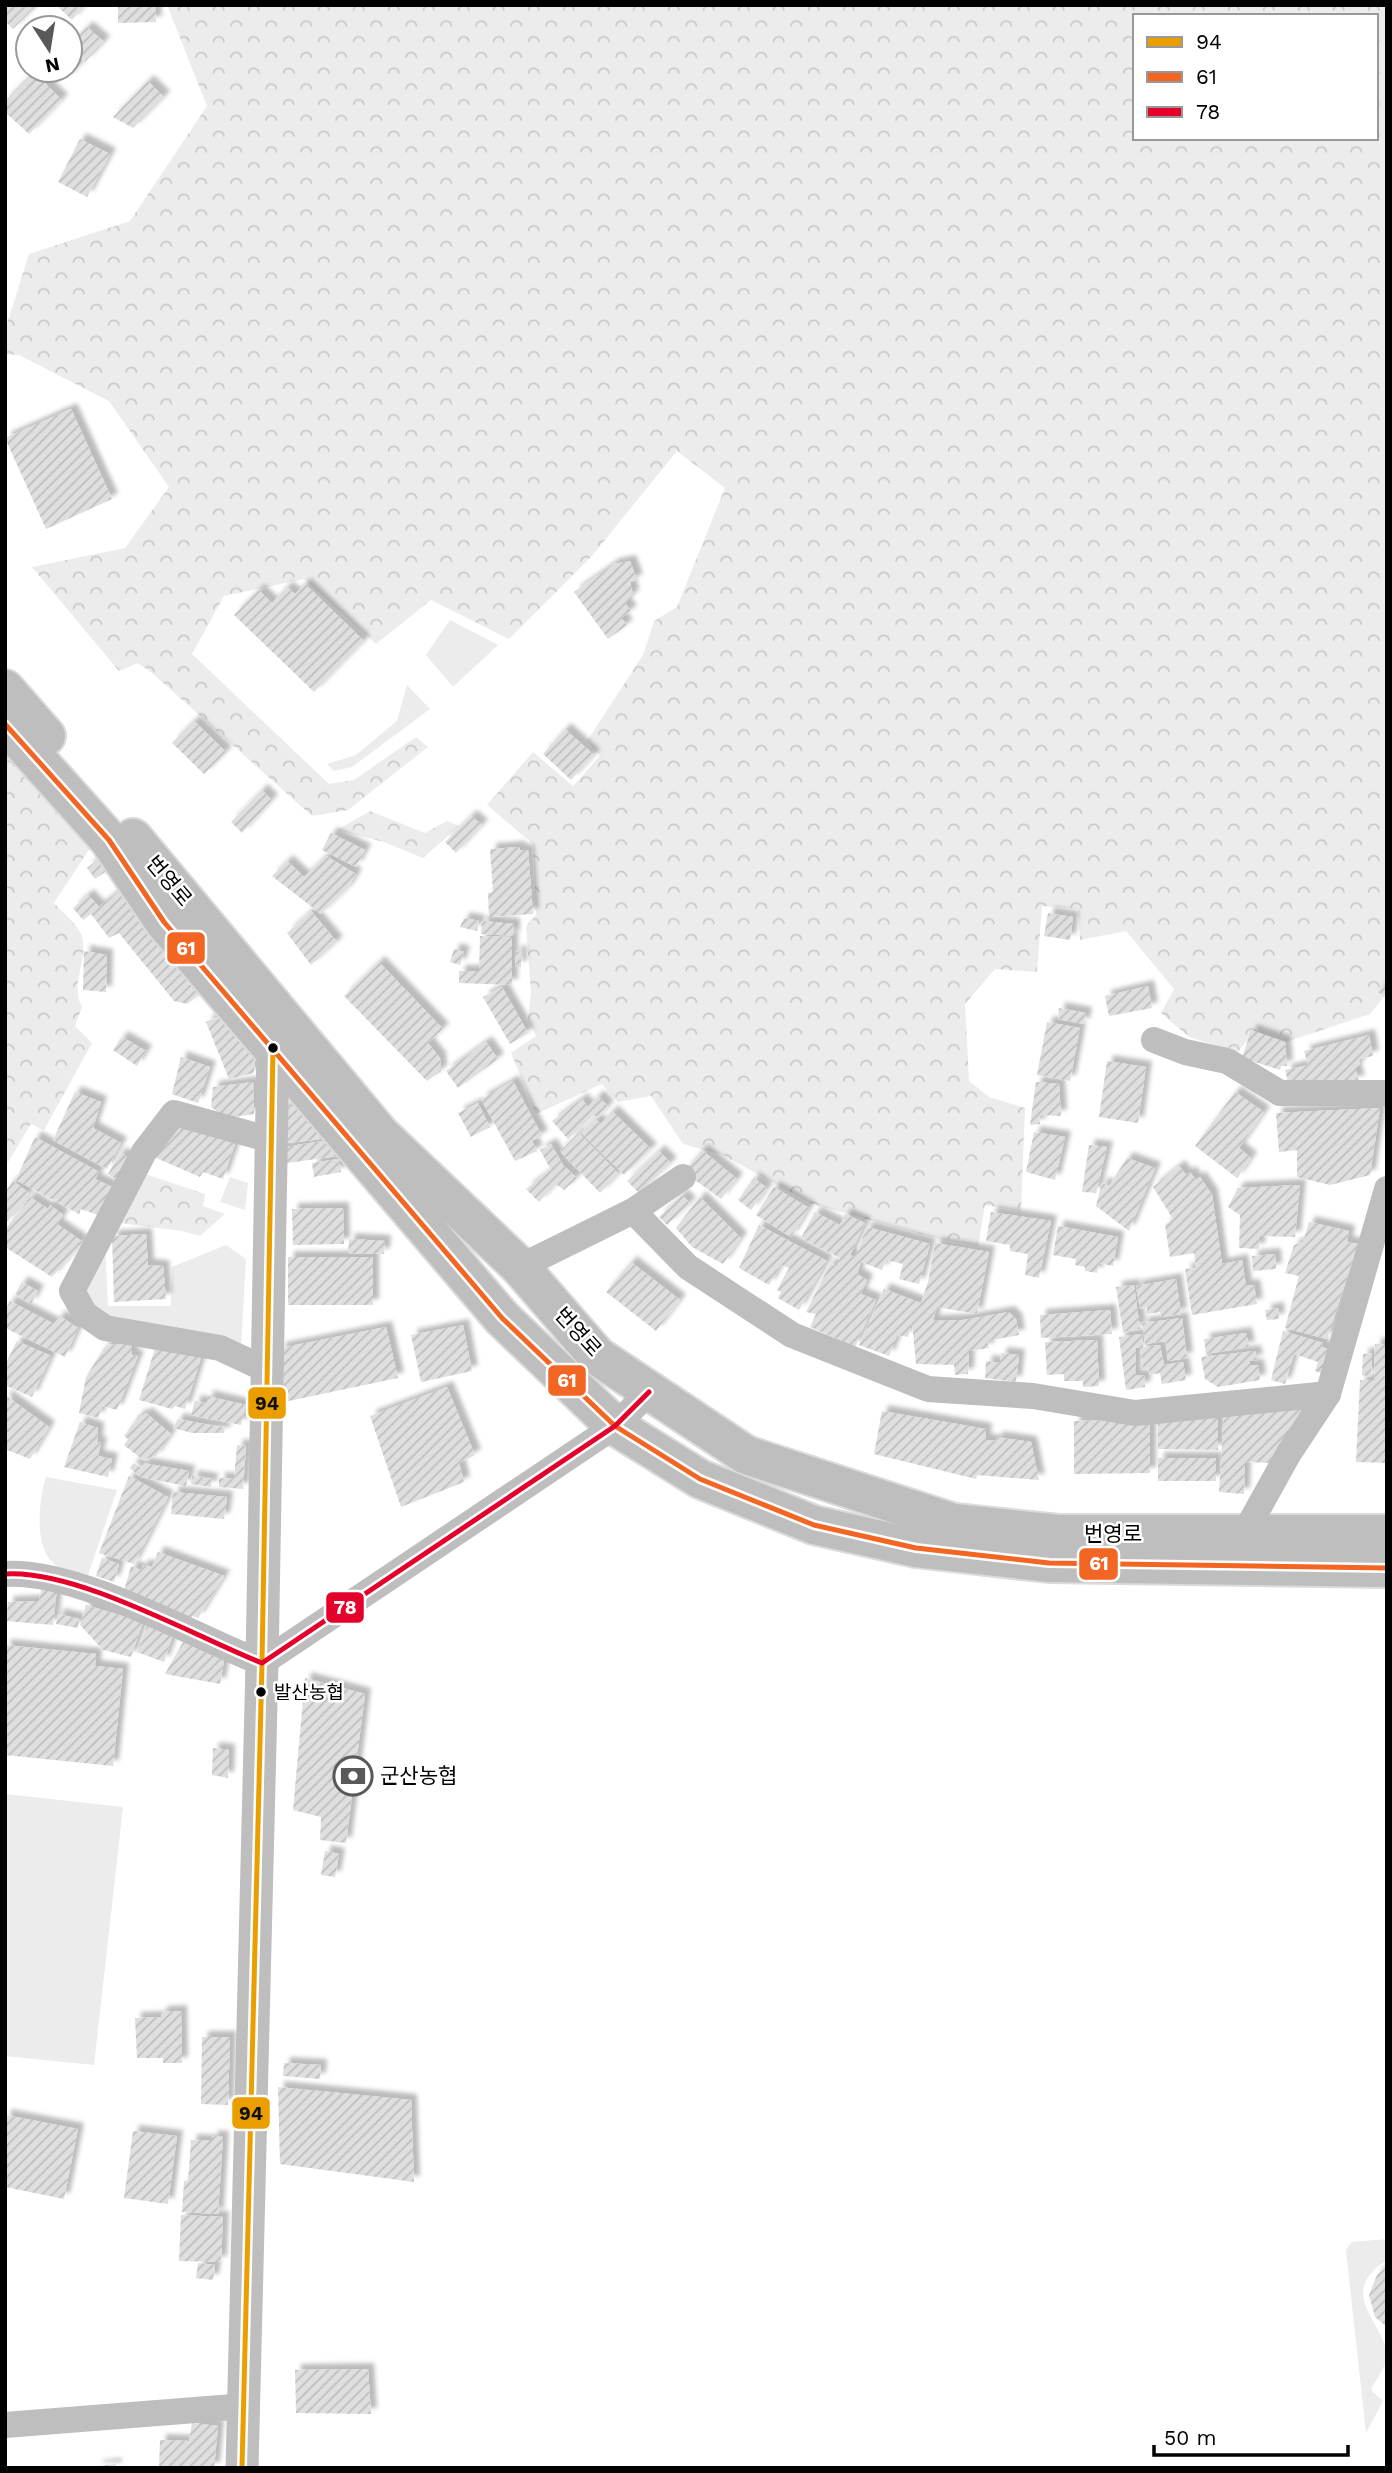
<svg xmlns="http://www.w3.org/2000/svg" width="1392" height="2473" font-family="'Work Sans','Noto Sans KR',sans-serif">
<defs>
<pattern id="forest-crowns" width="20" height="18" patternUnits="userSpaceOnUse" patternTransform="scale(1.75)"><rect width="20" height="18" fill="#ececec"/><path d="M2 6a3 3 0 1 1 6 0M12 15a3 3 0 1 1 6 0" fill="none" stroke="#c9c9c9"/></pattern>
<pattern id="building-hatch" width="6" height="6" patternUnits="userSpaceOnUse" patternTransform="scale(1.75)"><rect width="6" height="6" fill="#dfdfdf"/><path d="M-1 1l2-2M0 6l6-6M5 7l2-2" fill="none" stroke="#bebebe"/></pattern>
<filter id="shadow"><feDropShadow dx="6" dy="-6" stdDeviation="2" flood-color="#0004"/></filter>
</defs>
<rect width="100%" height="100%" fill="#fff"/>
<g fill="#ececec">
<polygon points="450,620 498,645 453,687 426,655"/>
<polygon points="407,685 430,709 352,767 334,771 327,764 356,755 397,721"/>
<polygon points="230,1177 248,1183 245,1210 220,1202"/>
<polygon points="105,1243 108,1306 171,1306 172,1267 226,1245 246,1259 241,1347 102,1318 84,1299"/>
<path d="M46 1477 117 1490 88 1575C78 1572 59 1570 52 1562 34 1544 39 1499 46 1477Z"/>
<polygon points="5,1794 123,1807 94,2065 5,2056"/>
<path d="M1387 2239V2260C1331 2296 1392 2326 1386 2361 1383 2371 1375 2381 1371 2390L1383 2401 1366 2433 1346 2250 1352 2242Z"/>
</g>
<g fill="url(#forest-crowns)" fill-rule="evenodd">
<path d="M167 5H1387V993L1370 1014 1274 1046 1249 1038 1238 1052 1189 1037 1161 1013 1174 989 1126 931 1080 940 1078 909 1042 906 1037 972 995 969 965 1004 969 1081 989 1097 1025 1108 1021 1211 985 1205 978 1246 939 1239 812 1204 723 1155 683 1144 651 1096 618 1102 602 1084 536 1114 511 1053 536 1036 528 1020 531 992 526 926 536 915 533 844 487 805 533 752 573 786 600 756 587 741 643 655 654 621 677 607 725 488 677 451 591 557 509 639 431 600 376 644 304 579 224 596 192 654 329 784 354 780 416 737 428 747 348 810 312 816 152 673 138 663 119 671 32 567 125 548 169 487 109 401 19 355 5 354V330L29 254 130 221 207 106ZM1135 16H1376V138H1135Z"/>
<path d="M5 743 92 845 54 903C62 912 75 922 80 932 92 955 68 984 82 1007L75 1026 92 1043 44 1130 31 1124 5 1167Z"/>
<polygon points="370,811 425,833 447,821 459,826 423,858 384,842 337,830"/>
<polygon points="142,1173 205,1194 203,1206 225,1214 200,1236 182,1231 111,1222"/>
</g>
<g fill="url(#building-hatch)" filter="url(#shadow)">
<polygon points="5,5 37,5 13,29 5,21"/>
<polygon points="56,5 85,5 72,20"/>
<polygon points="118,5 155,5 156,22 118,23"/>
<polygon points="87,27 104,42 85,62 70,45"/>
<polygon points="70,58 79,66 66,79 56,70 70,70"/>
<polygon points="34,72 62,100 29,134 5,112 5,101"/>
<polygon points="148,81 164,97 133,128 113,117"/>
<polygon points="80,139 110,154 87,197 58,182"/>
<polygon points="71,409 112,499 46,529 5,438"/>
<polygon points="630,561 637,580 630,582 633,595 625,603 631,611 621,618 627,625 608,639 574,592 614,564"/>
<polygon points="305,584 364,641 314,692 234,615 259,590 272,603 287,587 295,594"/>
<polygon points="194,721 226,752 204,774 172,743"/>
<polygon points="565,729 594,755 571,780 543,754"/>
<polygon points="262,790 272,800 242,833 231,822"/>
<polygon points="471,816 482,825 456,853 445,842"/>
<polygon points="331,833 365,850 356,867 322,850"/>
<polygon points="519,847 520,850 528,850 533,914 489,917 488,893 493,892 490,849"/>
<polygon points="326,856 356,874 348,888 321,914 272,876 287,861 304,877"/>
<polygon points="101,857 111,868 95,879 87,868"/>
<polygon points="124,886 207,988 187,1004 174,1001 119,933 109,938 91,914 83,920 73,908 88,895 99,907"/>
<polygon points="311,911 337,942 311,965 287,933"/>
<polygon points="1048,913 1073,917 1070,940 1044,936"/>
<polygon points="464,918 479,921 477,931 460,927"/>
<polygon points="482,921 514,924 514,936 481,934"/>
<polygon points="480,936 512,937 512,985 459,983 459,971 479,971"/>
<polygon points="454,949 464,952 460,965 450,962"/>
<polygon points="84,951 107,955 106,992 83,990"/>
<polygon points="521,951 521,967 516,967 515,952"/>
<polygon points="379,962 443,1029 428,1043 440,1058 441,1071 427,1081 344,996"/>
<polygon points="1387,979 1387,998 1378,992"/>
<polygon points="1148,986 1152,1008 1109,1016 1105,996"/>
<polygon points="502,987 528,1033 510,1044 483,997"/>
<polygon points="1059,1008 1086,1013 1084,1024 1058,1019"/>
<polygon points="228,1012 255,1055 254,1073 229,1079 206,1022"/>
<polygon points="1047,1022 1080,1028 1070,1081 1037,1075"/>
<polygon points="1251,1030 1285,1042 1287,1066 1281,1066 1280,1070 1242,1058"/>
<polygon points="1369,1035 1373,1056 1359,1059 1360,1064 1355,1068 1359,1081 1290,1090 1285,1070 1308,1065 1304,1051"/>
<polygon points="122,1037 146,1051 137,1066 113,1050"/>
<polygon points="486,1042 498,1059 458,1088 446,1071"/>
<polygon points="181,1057 210,1067 198,1103 172,1094"/>
<polygon points="1107,1061 1146,1067 1138,1123 1099,1117"/>
<polygon points="513,1081 542,1136 532,1141 537,1151 515,1161 481,1099"/>
<polygon points="253,1082 254,1114 227,1118 211,1107 213,1087"/>
<polygon points="1036,1082 1059,1084 1061,1116 1039,1115 1040,1124 1030,1125"/>
<polygon points="75,1092 101,1102 93,1128 121,1143 107,1169 53,1140"/>
<polygon points="1235,1092 1264,1112 1239,1148 1251,1158 1237,1178 1195,1146"/>
<polygon points="598,1096 608,1106 598,1118 594,1115 568,1139 552,1121 582,1099 588,1107"/>
<polygon points="304,1103 333,1138 276,1144 281,1110"/>
<polygon points="478,1103 490,1127 471,1137 458,1113"/>
<polygon points="1380,1108 1370,1175 1330,1185 1297,1177 1297,1150 1279,1152 1276,1113"/>
<polygon points="612,1111 651,1149 624,1175 581,1133 595,1119 601,1124"/>
<polygon points="183,1124 235,1144 223,1179 203,1172 200,1177 154,1157 173,1130 178,1131"/>
<polygon points="1034,1132 1065,1137 1055,1180 1026,1172"/>
<polygon points="579,1133 619,1174 600,1193 560,1151"/>
<polygon points="35,1137 99,1172 95,1179 112,1187 98,1215 81,1209 79,1214 16,1180"/>
<polygon points="335,1139 337,1156 281,1164 278,1148"/>
<polygon points="551,1144 563,1165 577,1178 564,1190 556,1184 539,1202 526,1189 551,1170 540,1150"/>
<polygon points="1089,1145 1107,1147 1096,1193 1082,1192"/>
<polygon points="702,1150 737,1179 721,1199 684,1172"/>
<polygon points="659,1151 671,1163 639,1193 627,1181"/>
<polygon points="120,1153 129,1158 117,1180 108,1174"/>
<polygon points="1127,1158 1155,1168 1129,1231 1096,1206 1102,1183 1109,1186"/>
<polygon points="339,1159 341,1172 314,1177 312,1163"/>
<polygon points="1179,1166 1186,1175 1190,1172 1196,1180 1200,1177 1212,1195 1222,1264 1242,1260 1246,1286 1254,1285 1257,1304 1192,1315 1185,1269 1196,1268 1194,1253 1170,1257 1165,1225 1173,1219 1153,1187"/>
<polygon points="754,1178 767,1188 751,1210 738,1200"/>
<polygon points="13,1181 29,1193 5,1224 5,1192"/>
<polygon points="1300,1185 1295,1237 1260,1236 1259,1249 1239,1248 1240,1215 1228,1207 1238,1188"/>
<polygon points="774,1187 809,1208 791,1237 756,1215"/>
<polygon points="682,1195 690,1203 667,1225 659,1217"/>
<polygon points="30,1197 48,1209 50,1205 63,1215 57,1224 83,1242 52,1277 5,1247 5,1230"/>
<polygon points="700,1197 741,1238 723,1264 692,1247 676,1228"/>
<polygon points="343,1208 344,1244 293,1245 292,1209"/>
<polygon points="815,1212 840,1225 845,1214 865,1223 850,1255 855,1257 867,1227 930,1244 919,1284 899,1279 903,1264 886,1260 882,1270 861,1262 857,1274 867,1280 861,1294 876,1300 855,1347 810,1327 816,1314 806,1312 830,1264 837,1266 840,1258 801,1238"/>
<polygon points="991,1212 1051,1221 1039,1278 1025,1275 1028,1254 1010,1251 1010,1245 986,1241"/>
<polygon points="1309,1222 1349,1231 1347,1242 1358,1244 1327,1339 1285,1328 1299,1276 1285,1273 1294,1245 1303,1242"/>
<polygon points="759,1225 827,1261 799,1310 778,1298 781,1292 777,1290 789,1268 781,1265 769,1285 739,1268"/>
<polygon points="1058,1226 1118,1237 1113,1266 1099,1263 1097,1273 1085,1271 1085,1267 1075,1265 1076,1259 1053,1255"/>
<polygon points="146,1234 148,1265 163,1266 166,1299 114,1302 112,1236"/>
<polygon points="349,1239 385,1241 384,1254 348,1253"/>
<polygon points="935,1243 989,1252 977,1314 937,1307 933,1321 963,1320 1009,1312 1016,1319 1019,1335 987,1341 989,1348 969,1351 968,1374 955,1375 954,1365 916,1364 912,1322 908,1337 897,1335 889,1356 859,1345 884,1289 921,1303 928,1282"/>
<polygon points="1275,1254 1276,1269 1253,1271 1252,1256"/>
<rect x="288" y="1257" width="85" height="48"/>
<polygon points="631,1262 680,1300 656,1331 606,1292"/>
<polygon points="1176,1279 1181,1314 1161,1317 1160,1312 1147,1314 1147,1308 1140,1309 1136,1286"/>
<polygon points="22,1282 38,1291 31,1304 15,1294"/>
<polygon points="1134,1285 1140,1329 1123,1332 1116,1287"/>
<polygon points="10,1301 54,1324 60,1316 78,1328 65,1357 5,1328 5,1311"/>
<polygon points="1278,1308 1279,1319 1267,1320 1265,1310"/>
<polygon points="1110,1310 1112,1334 1041,1338 1040,1315"/>
<polygon points="1182,1318 1187,1358 1168,1361 1166,1341 1145,1344 1142,1323"/>
<polygon points="463,1325 472,1371 421,1382 411,1335"/>
<polygon points="386,1327 398,1378 279,1403 280,1348"/>
<polygon points="1283,1331 1323,1343 1322,1347 1330,1350 1324,1374 1315,1371 1318,1362 1294,1354 1285,1384 1271,1380"/>
<polygon points="1246,1333 1249,1347 1206,1354 1204,1339"/>
<polygon points="1142,1334 1143,1347 1160,1345 1164,1365 1183,1362 1186,1380 1162,1384 1160,1373 1150,1375 1149,1369 1143,1370 1140,1347 1136,1348 1135,1376 1144,1375 1145,1387 1126,1390 1119,1337"/>
<polygon points="1097,1340 1099,1386 1083,1387 1083,1381 1064,1381 1064,1374 1047,1375 1045,1342"/>
<polygon points="17,1341 51,1356 32,1397 5,1385 5,1365"/>
<polygon points="132,1344 132,1355 138,1356 117,1410 102,1406 98,1418 79,1413 86,1377 106,1345"/>
<polygon points="1375,1344 1387,1344 1387,1463 1356,1462 1360,1380 1374,1380"/>
<polygon points="156,1345 201,1358 185,1409 175,1406 172,1409 139,1400"/>
<polygon points="1255,1351 1257,1360 1249,1361 1250,1365 1258,1365 1260,1380 1218,1387 1205,1379 1201,1357"/>
<polygon points="1001,1353 1019,1355 1016,1382 985,1378 986,1361 1000,1363"/>
<polygon points="1372,1353 1371,1377 1362,1375 1363,1354"/>
<polygon points="447,1387 475,1455 459,1463 464,1482 401,1507 370,1416"/>
<polygon points="5,1395 49,1427 30,1459 5,1449"/>
<polygon points="207,1396 246,1405 241,1425 191,1415 195,1401 207,1403"/>
<polygon points="1224,1410 1302,1410 1271,1463 1245,1462 1244,1494 1219,1492"/>
<polygon points="882,1411 986,1429 985,1440 997,1441 996,1437 1031,1442 1039,1480 977,1475 976,1479 874,1454"/>
<polygon points="146,1413 171,1434 156,1456 143,1460 124,1445 128,1439 124,1436 140,1414 142,1417"/>
<polygon points="1158,1417 1218,1418 1218,1450 1158,1449"/>
<polygon points="178,1419 225,1428 224,1433 192,1433 173,1428"/>
<polygon points="1150,1420 1150,1473 1074,1474 1074,1421"/>
<polygon points="80,1422 98,1428 97,1442 101,1443 98,1456 112,1459 108,1477 64,1467"/>
<polygon points="237,1445 246,1446 243,1489 219,1487 219,1478 234,1479"/>
<rect x="1158" y="1458" width="58" height="23"/>
<polygon points="134,1463 142,1468 143,1463 189,1471 186,1486 140,1477 130,1468"/>
<polygon points="129,1476 168,1497 134,1564 99,1553"/>
<polygon points="192,1476 212,1479 211,1487 191,1484"/>
<polygon points="173,1492 227,1497 224,1519 171,1514"/>
<polygon points="158,1552 224,1576 198,1618 192,1616 192,1619 124,1591 131,1566 141,1570 143,1565 152,1567"/>
<polygon points="102,1558 119,1564 114,1582 96,1576"/>
<polygon points="42,1586 57,1588 53,1625 6,1621 8,1602 39,1601"/>
<polygon points="86,1605 143,1622 131,1657 103,1650 80,1625"/>
<polygon points="58,1614 79,1619 78,1628 56,1624"/>
<polygon points="148,1623 174,1632 164,1662 137,1652"/>
<polygon points="183,1642 224,1661 220,1684 165,1674"/>
<polygon points="5,1645 96,1654 95,1666 123,1669 113,1766 5,1755"/>
<polygon points="305,1678 365,1694 346,1843 320,1840 321,1817 293,1810"/>
<polygon points="213,1748 229,1750 228,1778 212,1775"/>
<polygon points="325,1851 339,1854 335,1877 321,1875"/>
<polygon points="181,2011 182,2063 163,2063 163,2058 137,2058 135,2018 161,2017 161,2012"/>
<polygon points="202,2037 230,2037 228,2105 201,2104"/>
<polygon points="284,2063 321,2065 320,2079 283,2076"/>
<polygon points="278,2087 411,2100 414,2182 280,2164"/>
<polygon points="5,2115 78,2129 64,2199 5,2187"/>
<polygon points="133,2131 177,2136 168,2204 124,2198"/>
<polygon points="212,2136 223,2137 218,2214 182,2212 184,2181 188,2181 191,2140 212,2141"/>
<polygon points="181,2215 223,2217 221,2262 179,2261"/>
<polygon points="198,2263 215,2265 213,2280 196,2278"/>
<polygon points="1387,2266 1387,2327 1375,2317 1369,2295 1377,2275"/>
<polygon points="368,2369 371,2414 296,2413 295,2370"/>
<polygon points="192,2423 218,2426 214,2468 159,2468 160,2440 189,2441"/>
<polygon points="116,2464 116,2468 97,2468 97,2466"/>
</g>
<g fill="none" stroke-linecap="round" stroke-linejoin="round">
<g stroke="#dbdbdb" stroke-width="42">
<g id="primary">
<polyline points="5,689 46,736"/>
<polyline points="5,724 109,840 164,922 502,1318 615,1426 700,1479 814,1525 916,1548 1049,1563 1387,1568"/>
<polyline points="133,838 380,1134 520,1267 597,1356 746,1455 954,1523 1059,1534 1387,1534"/>
</g>
</g>
<g stroke="#bebebe" stroke-width="26">
<polyline points="1154,1040 1185,1052 1227,1061 1280,1093 1387,1093"/>
<polyline points="633,1211 688,1267 792,1335 928,1389 1033,1396 1135,1413 1328,1394"/>
<polyline points="520,1267 633,1211 683,1177"/>
<polyline points="267,1370 220,1348 105,1328 85,1314 72,1291 144,1152 174,1113 271,1140"/>
<polyline points="1244,1534 1289,1453 1328,1394 1387,1189"/>
<path d="M5 1574C76 1569 194 1636 262 1663L615 1426 649 1392"/>
<polyline points="5,2425 246,2406"/>
</g>
<polyline stroke="#bebebe" stroke-width="33" points="242,2468 262,1663 273,1048"/>
<use href="#primary" stroke="#bebebe" stroke-width="38"/>
<g stroke="#fff" stroke-width="10">
<polyline id="bus-1" points="242,2468 262,1663 273,1048"/>
</g>
<g stroke="#fff" stroke-width="10">
<polyline id="bus-2" points="5,724 109,840 164,922 502,1318 615,1426 700,1479 814,1525 916,1548 1049,1563 1387,1568"/>
</g>
<g stroke="#fff" stroke-width="10">
<path id="bus-3" d="M5 1574C76 1569 194 1636 262 1663L615 1426 649 1392"/>
</g>
<use href="#bus-1" stroke="#eb9e00" stroke-width="5"/>
<use href="#bus-2" stroke="#f26522" stroke-width="5"/>
<use href="#bus-3" stroke="#e4002b" stroke-width="5"/>
</g>
<defs>
<g id="bank-ring" transform="scale(2.0125)"><circle r="9.5" fill="#fff" stroke="#595959" stroke-width="1.5"/><path d="M-6-4H6V4H-6ZM0-2.3a2.3 2.3 0 1 0 0 4.6a2.3 2.3 0 1 0 0-4.6Z" fill="#595959"/></g>
</defs>
<g fill-rule="evenodd">
<use href="#bank-ring" x="353" y="1776"/>
</g>
<g fill="#000" stroke="#fff" stroke-width="2.5">
<circle cx="273" cy="1048" r="6"/>
<circle cx="261" cy="1692" r="6"/>
</g>
<g text-anchor="middle" stroke-width="5" stroke-linejoin="round" paint-order="stroke">
<g font-size="19" fill="#000" stroke="#fff" text-anchor="start">
<text x="274" y="1699">발산농협</text>
</g>
<g font-size="21" fill="#000" stroke="#fff">
<text transform="translate(169 881) rotate(50)" y="7">번영로</text>
<text transform="translate(578 1332) rotate(48)" y="7">번영로</text>
<text x="1113" y="1541">번영로</text>
</g>
<g font-size="21" fill="#000" stroke="#fff" text-anchor="start">
<text x="380" y="1783">군산농협</text>
</g>
</g>
<g stroke="#fff" stroke-width="2.5">
<rect x="166" y="931" width="40" height="34" rx="7" fill="#f26522"/>
<rect x="547" y="1364" width="40" height="33" rx="7" fill="#f26522"/>
<rect x="247" y="1386" width="40" height="34" rx="7" fill="#eb9e00"/>
<rect x="1078" y="1547" width="41" height="34" rx="7" fill="#f26522"/>
<rect x="325" y="1591" width="40" height="33" rx="7" fill="#e4002b"/>
<rect x="231" y="2096" width="40" height="34" rx="7" fill="#eb9e00"/>
</g>
<g font-size="19" text-anchor="middle" font-weight="bold" fill="#fff">
<text x="186" y="955">61</text>
<text x="567" y="1387">61</text>
<text x="1099" y="1570">61</text>
<text x="345" y="1614">78</text>
</g>
<g font-size="19" text-anchor="middle" font-weight="bold" fill="#111">
<text x="267" y="1410">94</text>
<text x="251" y="2120">94</text>
</g>
<rect width="1392" height="2473" fill="none" stroke="#000000" stroke-width="14"/>
<rect x="1133" y="14" width="245" height="126" fill="#ffffff" stroke="#999999" stroke-width="2"/>
<rect x="1147" y="37" width="35" height="10" fill="#eb9e00" stroke="#999999" stroke-width="2"/>
<text x="1196" y="49" font-size="21" fill="#000000">94</text>
<rect x="1147" y="72" width="35" height="10" fill="#f26522" stroke="#999999" stroke-width="2"/>
<text x="1196" y="84" font-size="21" fill="#000000">61</text>
<rect x="1147" y="107" width="35" height="10" fill="#e4002b" stroke="#999999" stroke-width="2"/>
<text x="1196" y="119" font-size="21" fill="#000000">78</text>
<g transform="translate(49 49) rotate(168)"><circle r="33" fill="#ffffff" stroke="#999999" stroke-width="2"/>
<path d="M0-5L12 26L0 18L-12 26Z" fill="#595959"/>
<text y="-10" font-size="19" font-weight="bold" text-anchor="middle" fill="#000000">N</text>
</g>
<path d="M1154 2445v10h194v-10" fill="none" stroke="#000000" stroke-width="3.5"/>
<text x="1164" y="2445" font-size="21" fill="#000000" stroke="#ffffff" stroke-width="5" paint-order="stroke">50 m</text>
</svg>
